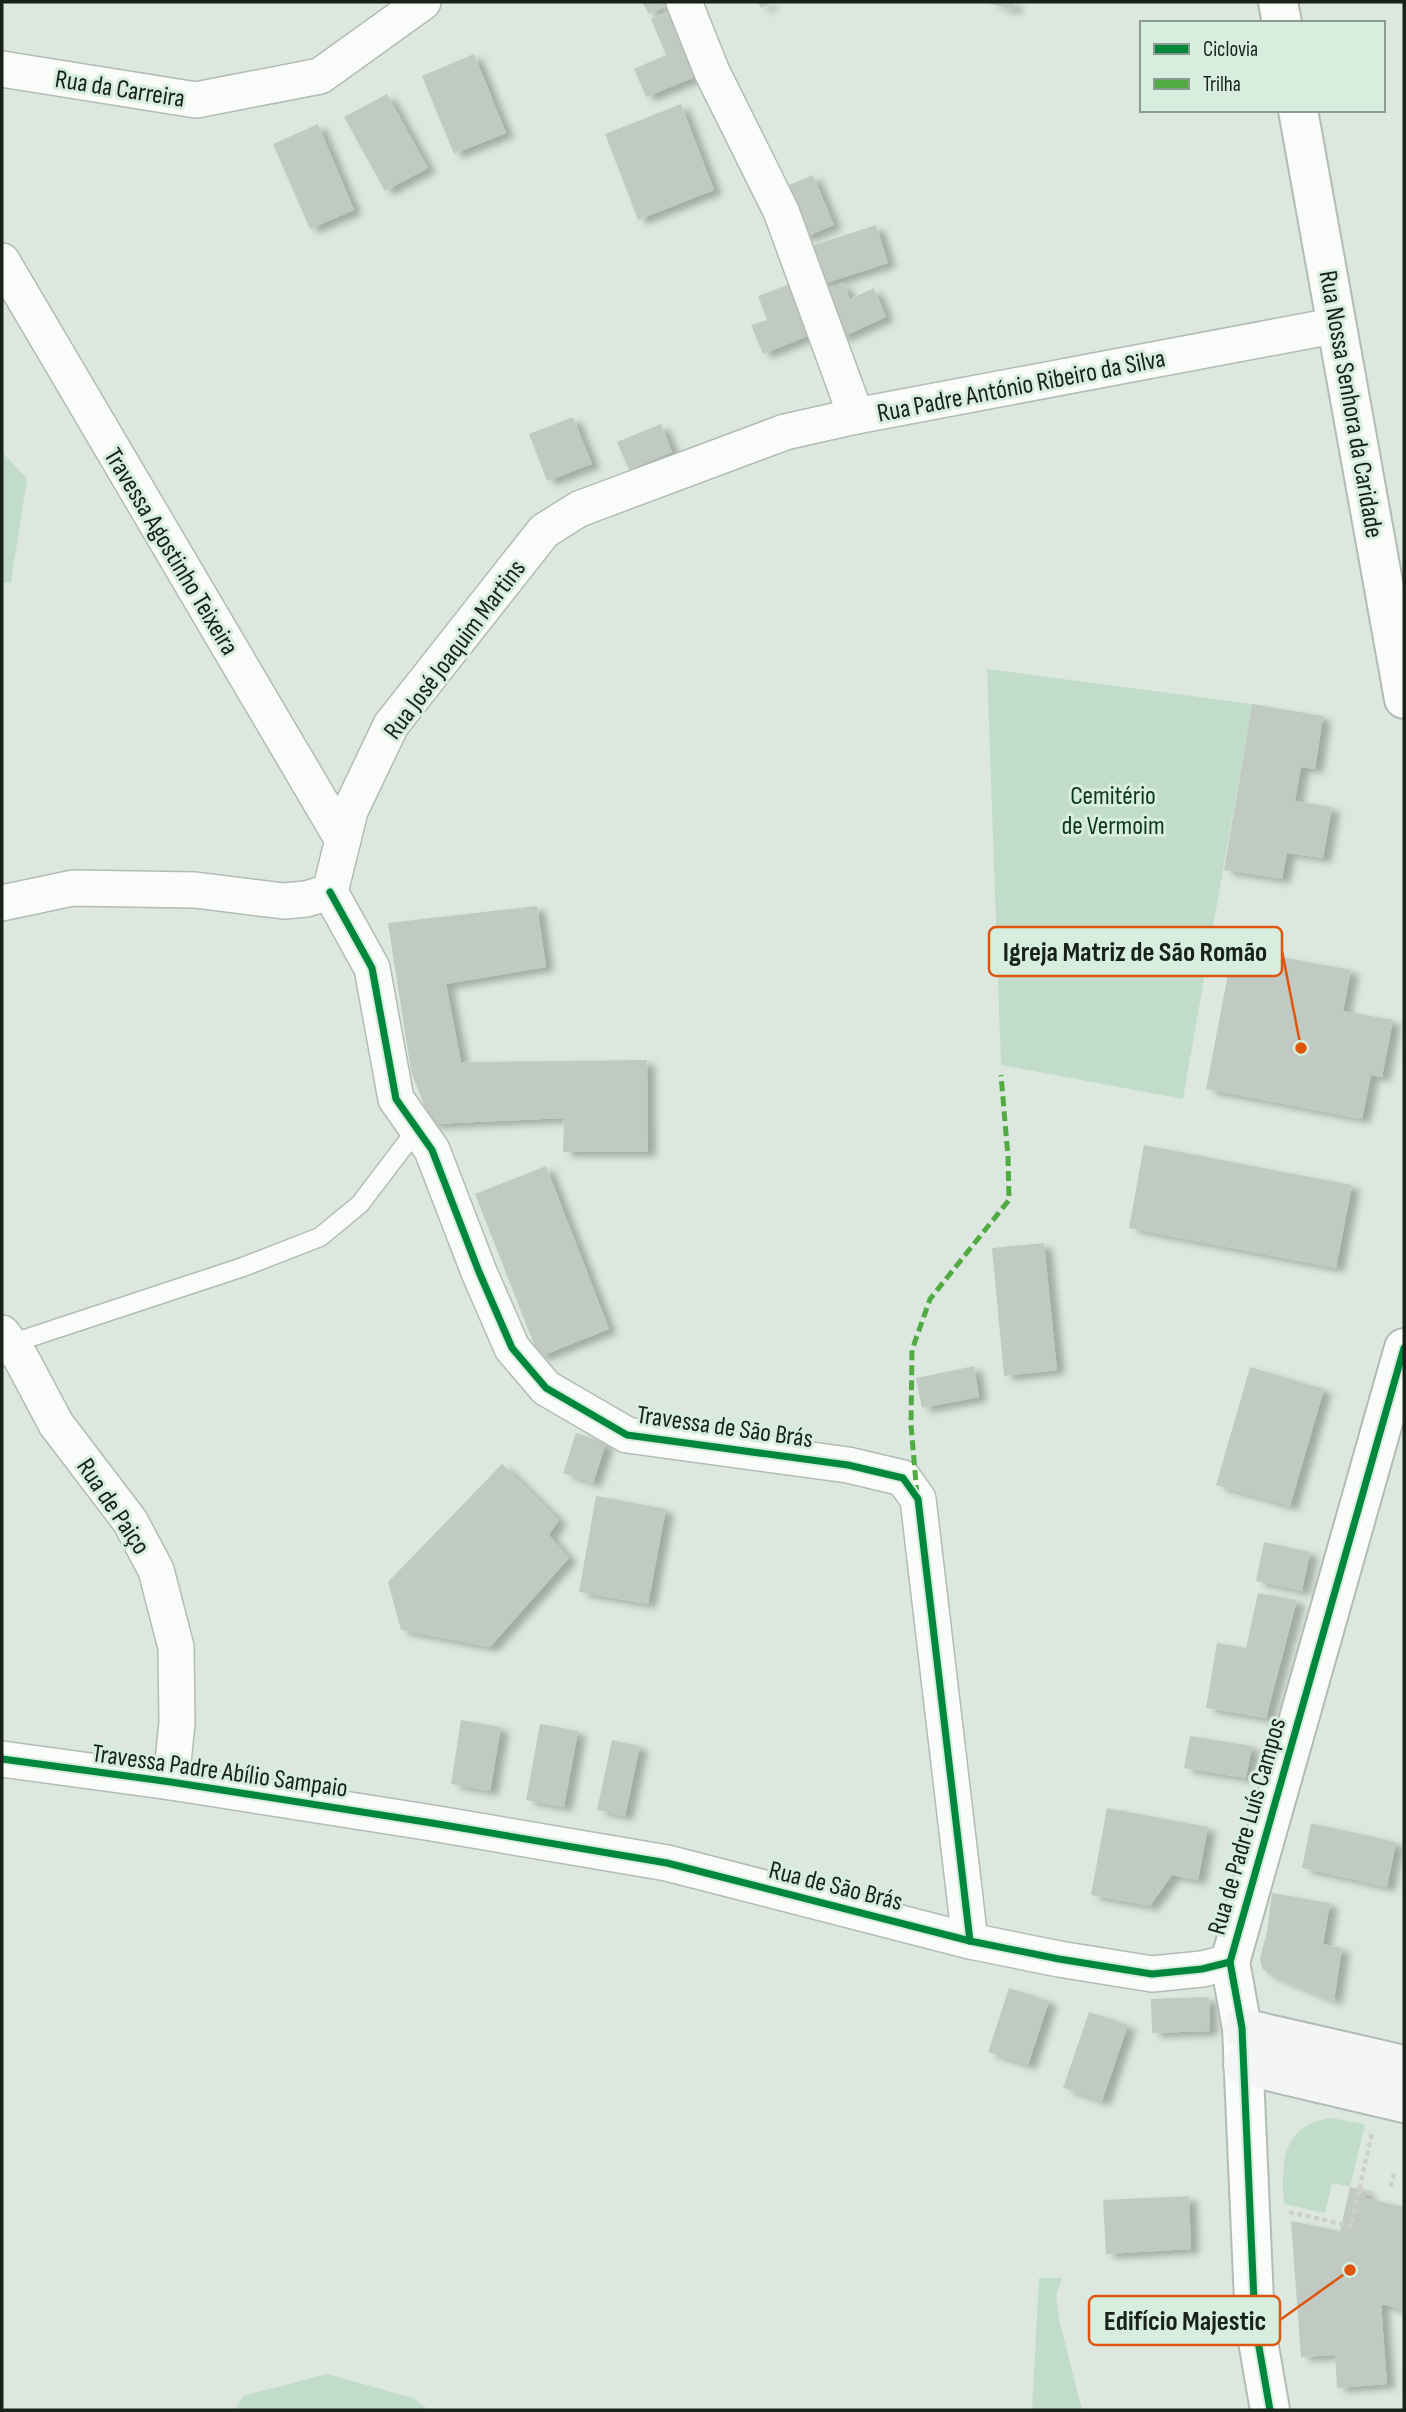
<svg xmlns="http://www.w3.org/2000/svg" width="1406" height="2412" font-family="'Sofia Sans Condensed',sans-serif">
<defs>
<filter id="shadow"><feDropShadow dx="8" dy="4.5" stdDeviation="3.5" flood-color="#0004"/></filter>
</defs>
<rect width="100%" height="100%" fill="#dce8df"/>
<g fill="#c2dcca">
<polygon points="2,452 27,479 11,582 2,583"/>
<polygon points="987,669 1252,704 1183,1099 1001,1065"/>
<path d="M1331 2118 1365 2124 1350 2187 1332 2183 1325 2213 1284 2204C1282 2164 1280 2125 1331 2118Z"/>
<polygon points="1039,2278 1062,2278 1056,2296 1059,2319 1082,2410 1032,2410"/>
<polygon points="327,2374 413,2398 429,2410 235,2410 243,2396"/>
</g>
<g fill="#c0cac3" filter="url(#shadow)">
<polygon points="642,2 672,2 649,14"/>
<polygon points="758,2 774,2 761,8"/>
<polygon points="984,2 1015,2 1013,10"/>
<polygon points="674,9 702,74 646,97 634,69 666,55 651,19"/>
<polygon points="474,54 506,133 454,154 422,76"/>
<polygon points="387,94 428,168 385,191 344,117"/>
<polygon points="681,104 714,190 638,220 605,134"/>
<polygon points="318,124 354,210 310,229 273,144"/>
<polygon points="813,175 834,225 803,238 782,188"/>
<polygon points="876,225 888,263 820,285 808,247"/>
<polygon points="795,282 815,333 763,354 751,325 767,320 758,296"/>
<polygon points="843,283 850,299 874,288 886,317 840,338 820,293"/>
<polygon points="573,417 592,464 547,481 529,434"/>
<polygon points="661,424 672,452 629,470 617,442"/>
<polygon points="1252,704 1323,716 1315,769 1301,767 1295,801 1332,807 1323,858 1287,853 1282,879 1224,870"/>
<polygon points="537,906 546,967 446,984 461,1062 647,1060 648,1152 563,1152 564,1118 431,1124 411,1071 388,923"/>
<polygon points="1233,948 1351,970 1343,1011 1393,1020 1382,1077 1371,1075 1362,1119 1206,1089"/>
<polygon points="1144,1145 1352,1185 1336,1268 1129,1228"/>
<polygon points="546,1166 609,1329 539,1357 475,1194"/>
<polygon points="1044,1243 1057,1370 1004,1376 992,1248"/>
<polygon points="974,1366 979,1397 922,1408 916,1378"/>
<polygon points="1250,1367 1324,1389 1290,1506 1216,1485"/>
<polygon points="576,1433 606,1443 593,1483 563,1473"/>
<polygon points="502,1464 559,1520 549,1535 569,1558 490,1647 401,1630 388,1582"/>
<polygon points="596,1496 666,1509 648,1604 579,1592"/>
<polygon points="1264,1542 1310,1552 1302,1591 1256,1581"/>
<polygon points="1258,1593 1297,1600 1266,1718 1206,1708 1217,1643 1246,1648"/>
<polygon points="461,1720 501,1727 490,1791 451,1784"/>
<polygon points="540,1724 578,1731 564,1807 526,1800"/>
<polygon points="1190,1736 1252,1746 1246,1778 1184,1768"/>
<polygon points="612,1740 640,1746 625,1816 597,1810"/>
<polygon points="1107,1808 1208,1827 1198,1880 1172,1875 1150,1906 1091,1895"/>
<polygon points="1311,1823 1396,1842 1387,1887 1302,1868"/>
<polygon points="1272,1893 1330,1903 1323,1944 1342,1948 1334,2001 1269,1974 1262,1968 1260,1958 1267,1932"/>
<polygon points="1009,1988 1049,2001 1028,2065 988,2052"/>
<polygon points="1209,1997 1210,2031 1152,2033 1151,1999"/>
<polygon points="1089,2012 1128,2025 1102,2101 1063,2088"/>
<polygon points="1350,2187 1367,2191 1365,2198 1404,2207 1404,2310 1381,2304 1387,2384 1337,2388 1335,2355 1301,2357 1291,2221 1340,2231"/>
<polygon points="1189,2196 1191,2249 1106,2254 1103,2200"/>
</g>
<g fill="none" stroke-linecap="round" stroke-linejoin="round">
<g stroke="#b2bbb5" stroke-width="21">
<polyline id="service" points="10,1344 243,1267 320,1237 360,1204 417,1129"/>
</g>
<g stroke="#b2bbb5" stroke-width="38">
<g id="minor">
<polyline points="684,2 712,72 781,211 856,416 1338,325"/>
<polyline points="2,69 196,100 320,76 423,2"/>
<polyline points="2,261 343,840"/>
<polyline points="330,892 372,968 396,1099 432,1150 479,1272 512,1348 546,1388 627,1435 848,1465 903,1478 918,1499 970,1941"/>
<polyline points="330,892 350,811 391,725 544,531 579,509 785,432 856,416"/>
<polyline points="2,903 73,888 195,890 284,901 306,899 330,892"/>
<polyline points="2,1333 21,1358 56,1424 130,1521 156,1570 176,1647 177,1723 171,1782"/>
<polyline points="2,1759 171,1782 432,1823 667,1863 970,1941 1059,1959 1152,1974 1202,1969 1230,1962"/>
</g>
</g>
<g stroke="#b2bbb5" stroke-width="42">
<g id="tertiary">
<polyline points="1278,2 1282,23"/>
<polyline points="1298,110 1404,699"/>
<polyline points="1270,2410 1255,2324 1242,2028 1230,1962 1404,1348"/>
</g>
</g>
<g stroke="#b2bbb5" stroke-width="42">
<g id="secondary">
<polyline points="1242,2028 1404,2065"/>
<polyline points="1243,2065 1404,2103"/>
</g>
</g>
<g stroke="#cccfcd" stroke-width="4.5" stroke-dasharray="5 3.5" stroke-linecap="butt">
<polyline points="1391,2187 1394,2173"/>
<polyline points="1359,2190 1374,2194"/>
<polyline points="1289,2212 1351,2226 1372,2133"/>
</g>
<use href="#service" stroke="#fafcfa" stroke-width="18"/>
<use href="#minor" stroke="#fafcfa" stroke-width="35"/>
<use href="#tertiary" stroke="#fafcfa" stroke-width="38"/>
<use href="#secondary" stroke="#f4f5f6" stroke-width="38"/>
<polyline stroke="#52aa43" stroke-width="5" stroke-dasharray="10 5" stroke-linecap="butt" points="917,1495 911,1425 912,1350 930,1299 1009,1200 1008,1157 1001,1075"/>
<g stroke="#d7eddd" stroke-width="11">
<g id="cycleway">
<polyline points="330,892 372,968 396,1099 432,1150 479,1272 512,1348 546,1388 627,1435 848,1465 903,1478 918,1499 970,1941"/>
<polyline points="2,1759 171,1782 432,1823 667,1863 970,1941 1059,1959 1152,1974 1202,1969 1230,1962"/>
<polyline points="1270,2410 1255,2324 1242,2028 1230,1962 1404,1348"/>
</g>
</g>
<use href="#cycleway" stroke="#00873e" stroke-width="7"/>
</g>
<g text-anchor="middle" stroke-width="6" stroke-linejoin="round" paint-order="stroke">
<g font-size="26" fill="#19211b" stroke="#d7eddd">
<text transform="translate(120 88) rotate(9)" y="9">Rua da Carreira</text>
<text transform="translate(1021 385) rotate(-11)" y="9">Rua Padre António Ribeiro da Silva</text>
<text transform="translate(1352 404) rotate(80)" y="9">Rua Nossa Senhora da Caridade</text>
<text transform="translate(172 551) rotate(59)" y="9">Travessa Agostinho Teixeira</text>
<text transform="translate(454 649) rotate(-53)" y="9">Rua José Joaquim Martins</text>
<text transform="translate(725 1426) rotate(8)" y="9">Travessa de São Brás</text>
<text transform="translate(114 1506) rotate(56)" y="9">Rua de Paiço</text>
<text transform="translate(220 1770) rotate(8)" y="9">Travessa Padre Abílio Sampaio</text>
<text transform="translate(1246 1826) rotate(-74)" y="9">Rua de Padre Luís Campos</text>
<text transform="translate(836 1885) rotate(14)" y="9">Rua de São Brás</text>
</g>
<g font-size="26" fill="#0c361e" stroke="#d7eddd">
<text x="1113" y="804">Cemitério<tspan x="1113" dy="30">de Vermoim</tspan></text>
</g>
</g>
<path fill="none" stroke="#de560d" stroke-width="2.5" d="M1301 1048L1282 951M1350 2270L1280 2320"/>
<g fill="#de560d" stroke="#d7eddd" stroke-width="2.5">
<circle cx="1301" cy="1048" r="7"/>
<circle cx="1350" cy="2270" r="7"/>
</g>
<g fill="#d7eddd" stroke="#de560d" stroke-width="2.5">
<rect x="989" y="927" width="293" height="49" rx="7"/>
<rect x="1089" y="2296" width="191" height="49" rx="7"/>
</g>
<g font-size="28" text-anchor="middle" font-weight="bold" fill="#19211b">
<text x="1135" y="961">Igreja Matriz de São Romão</text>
<text x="1185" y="2330">Edifício Majestic</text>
</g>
<rect width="1406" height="2412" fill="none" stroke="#19211b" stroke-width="7"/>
<rect x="1140" y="21" width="245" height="91" fill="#d7eddd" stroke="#8b9b8f" stroke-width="2"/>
<rect x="1154" y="44" width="35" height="10" fill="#00873e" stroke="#8b9b8f" stroke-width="2"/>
<text x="1203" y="56" font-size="21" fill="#19211b">Ciclovia</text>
<rect x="1154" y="79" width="35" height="10" fill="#52aa43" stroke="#8b9b8f" stroke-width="2"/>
<text x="1203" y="91" font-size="21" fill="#19211b">Trilha</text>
</svg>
